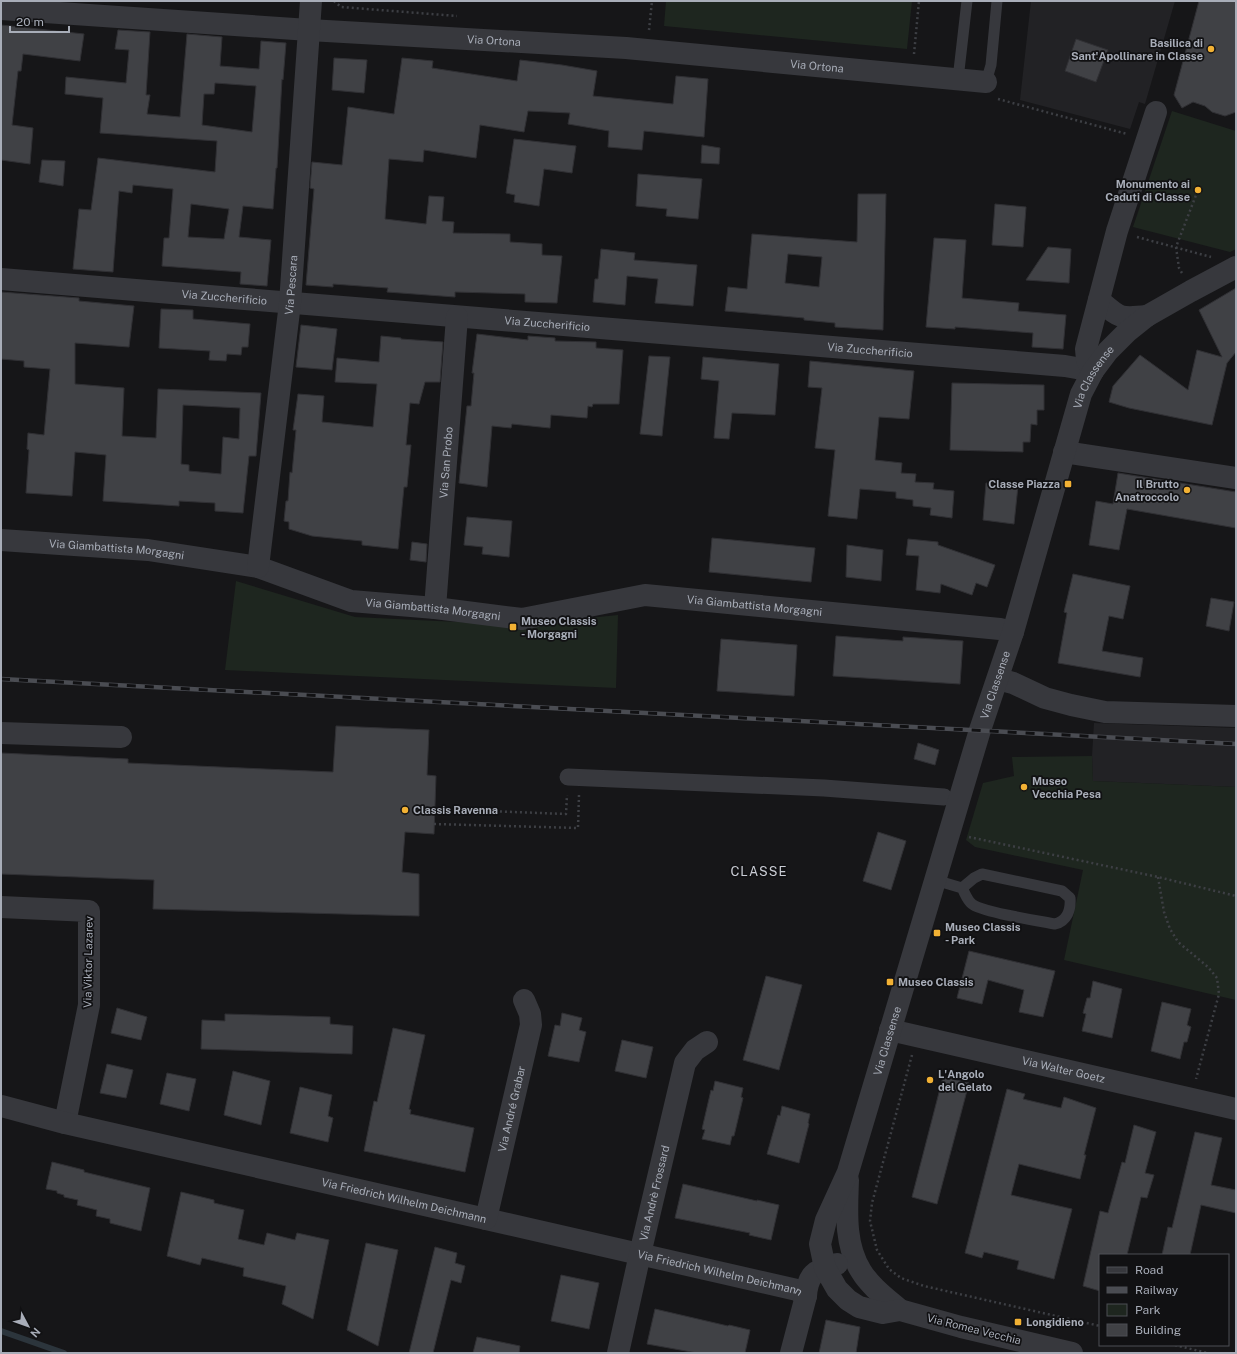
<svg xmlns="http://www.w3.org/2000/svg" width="1237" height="1354" font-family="'Public Sans',sans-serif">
<rect width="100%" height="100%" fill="#161618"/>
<g fill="#222225">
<polygon points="1031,1 1175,1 1145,104 1139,102 1130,129 1020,100"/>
<polygon points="1094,723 1236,728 1236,787 1093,781 1092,756"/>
</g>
<g fill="#1e261f">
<polygon points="666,1 912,1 907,49 664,26"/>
<polygon points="1172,111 1236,131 1236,249 1230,252 1133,227"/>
<polygon points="236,581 355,617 521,625 618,615 616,688 225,670"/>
<polygon points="1092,756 1093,781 1236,787 1236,1000 1064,960 1083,870 975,847 966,840 983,783 1014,776 1012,757"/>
</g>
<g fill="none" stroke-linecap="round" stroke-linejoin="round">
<polyline stroke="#2c353c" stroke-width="6" points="1,1331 64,1353"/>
</g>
<g fill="#404145" stroke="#303034" fill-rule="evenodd">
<polygon points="1199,1 1236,1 1236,112 1225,116 1212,112 1205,106 1193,102 1182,108 1174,95"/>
<polygon points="1,25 84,34 80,61 23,54 21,71 18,71 12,125 33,128 30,164 1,160"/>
<path d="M118 30 150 32 146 95H150L147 114 180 117 187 34 222 37 220 66 259 69 261 41 286 43 283 80 282 79 277 168H276L273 209 243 206 239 237 271 240 267 286 240 284 241 272 162 266 164 238H169L173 189 133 185 132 193 119 191 113 272 73 269 79 209 91 210 98 158 215 172 217 141 100 133 103 98 65 94 66 77 126 83 129 50 115 49ZM215 83 256 86 252 132 202 125 204 94H214ZM191 204 229 209 224 239 188 237Z"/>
<polygon points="1076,39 1108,50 1096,82 1065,71"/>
<polygon points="334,58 367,60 364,93 332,90"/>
<polygon points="402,58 433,61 432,68 517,81 520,60 562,65 597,71 593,96 673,104 676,76 708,79 704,137 644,131 642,150 608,147 609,131 568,124 570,113 528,111 524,132 480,125 476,158 424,150 423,162 389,159 385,219 426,224 429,196 444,197 442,221 454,222 453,233 510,234 510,242 542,244 542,255 562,256 557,303 525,302 525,294 455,292 455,297 387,292 388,288 333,284 333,287 306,285 314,189 310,188 312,162 342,165 348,107 394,114"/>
<polygon points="514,139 576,146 572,173 544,169 539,206 514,202 515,195 506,193"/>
<polygon points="702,145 720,148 719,164 701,163"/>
<polygon points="42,160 65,161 63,186 39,182"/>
<polygon points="638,174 702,179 698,219 666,216 667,209 636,206"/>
<path d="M858 194H886L883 330 835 327V323L804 320V318L725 311 728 287 747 289 752 234 857 242ZM788 254 822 257 819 287 785 283Z"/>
<polygon points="995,204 1026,207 1023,247 992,245"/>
<polygon points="934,238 966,240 962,298 1019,303 1018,311 1066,315 1063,349 1032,347 1033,333 955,327 955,329 926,327"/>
<polygon points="1048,247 1071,249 1069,283 1026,280"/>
<polygon points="601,249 635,253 634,260 697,265 693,306 655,303 658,279 627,276 625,305 593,302 595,279 598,279"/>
<polygon points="1236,288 1236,352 1227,363 1212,425 1129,408 1109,402 1113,386 1140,355 1188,390 1197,350 1222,357 1199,310"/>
<path d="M1 292 79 298V301L134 306 129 347 75 343V384L124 388 122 436 156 438 158 389 261 393 256 456H249L243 513 215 511V503L179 501V506L103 501 106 455 75 452 72 496 26 493 29 450 27 449 28 433 44 435 50 369 24 367V361L1 359ZM183 405 240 408 239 439 223 437 221 474 189 471V465L181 464Z"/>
<polygon points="161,309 193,310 193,319 250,324 248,347 242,347 241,355 227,354 226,361 209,360 210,351 159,348"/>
<polygon points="301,325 337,329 332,370 296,367"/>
<polygon points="477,334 528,340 528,336 555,338 555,341 596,342 596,348 623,350 619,404 593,404 592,407 588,406 587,418 551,415 550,428 512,424 511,428 492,426 487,487 459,483 467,406 471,406 474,373 472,373"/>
<polygon points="381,336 401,338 401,339 443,342 440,382 425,382 419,404 410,403 406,445 411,445 407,487 404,487 398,549 362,545 362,541 312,536 289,529 289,522 284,521 286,501 288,501 290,472 292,473 296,430 293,430 298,394 324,396 322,422 373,427 377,384 335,382 337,358 379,362"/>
<polygon points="649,356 670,357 662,436 640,434"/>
<polygon points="703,357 779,364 775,415 732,413 729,439 714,438 719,381 701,379"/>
<polygon points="810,361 914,371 909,419 879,417 875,460 902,463 901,473 916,474 915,482 934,483 933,489 954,491 952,518 930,515 931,508 913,506 913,500 896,498 896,492 860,489 857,519 828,516 835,450 815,448 822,388 808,387"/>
<polygon points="952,383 1044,385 1044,410 1037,410 1037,425 1031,424 1030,442 1023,442 1023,452 950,450"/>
<polygon points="1118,473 1236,492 1236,528 1127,509 1119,550 1089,545 1096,501 1113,504"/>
<polygon points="986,483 1018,486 1014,524 983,520"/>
<polygon points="467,517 512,521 509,557 482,554 483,547 464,545"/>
<polygon points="712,538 815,548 811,582 709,572"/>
<polygon points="908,539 938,542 938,545 995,565 987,587 976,583 972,595 941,584 940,593 916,590 919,556 906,555"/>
<polygon points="412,542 427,544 426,562 410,560"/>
<polygon points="847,545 883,550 881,581 846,577"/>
<polygon points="1073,574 1130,586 1123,619 1109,616 1102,651 1143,658 1140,677 1058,663 1067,613 1064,612"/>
<polygon points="1211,598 1234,602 1229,631 1206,626"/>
<polygon points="836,636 903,641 903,637 963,641 960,684 833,676"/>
<polygon points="721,639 797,645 794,696 717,691"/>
<polygon points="336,726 429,730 427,775 436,776 434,834 405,832 402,872 419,874 419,916 153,909 154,880 1,874 1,753 128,759 128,763 333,772"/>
<polygon points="918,743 939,750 935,765 914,759"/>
<polygon points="878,832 906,841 891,890 863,881"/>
<polygon points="969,951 1055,971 1043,1017 1019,1012 1024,990 988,980 982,1004 957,998"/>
<polygon points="766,976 802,985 779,1070 743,1060"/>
<polygon points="1093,981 1122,989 1112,1038 1082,1031 1086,1014 1083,1013 1087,998 1090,998"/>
<polygon points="1162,1002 1191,1009 1187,1025 1191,1027 1187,1042 1184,1042 1180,1059 1151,1051"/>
<polygon points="117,1008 147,1017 141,1040 111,1033"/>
<polygon points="562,1013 582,1018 579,1030 586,1032 579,1062 548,1056 555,1025 560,1026"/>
<polygon points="225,1014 330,1017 330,1024 353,1026 352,1054 201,1049 202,1020 225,1021"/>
<polygon points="393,1028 425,1035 409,1109 411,1110 410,1114 474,1128 465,1172 364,1151 374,1101 377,1102"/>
<polygon points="622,1040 653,1047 646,1078 615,1071"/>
<polygon points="107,1064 133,1070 126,1098 100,1093"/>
<polygon points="233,1071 270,1081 261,1125 224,1115"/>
<polygon points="167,1073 196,1079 189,1111 160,1104"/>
<polygon points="943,1077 969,1083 937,1204 912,1197"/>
<polygon points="715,1081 743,1088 741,1097 743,1098 734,1136 732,1136 730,1145 702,1139 705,1130 702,1129 711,1090 713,1091"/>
<polygon points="300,1087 332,1095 328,1116 333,1118 328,1142 290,1133"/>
<polygon points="1007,1089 1025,1094 1023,1099 1061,1108 1064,1097 1096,1108 1084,1155 1086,1155 1080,1179 1019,1164 1011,1195 1072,1209 1054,1279 1017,1269 1019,1261 984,1252 982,1258 965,1253"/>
<polygon points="782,1106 810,1114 808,1123 809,1124 799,1163 767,1154 778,1115 780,1116"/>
<polygon points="1134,1125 1156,1132 1145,1173 1154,1175 1147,1198 1141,1197 1127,1255 1100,1255 1100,1291 1083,1286 1100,1211 1108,1213 1122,1162 1125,1163"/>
<polygon points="1195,1132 1222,1138 1211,1185 1236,1190 1236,1213 1201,1205 1190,1255 1162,1255 1168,1227 1172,1228"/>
<polygon points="52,1162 84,1170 84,1172 150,1188 141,1231 110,1223 110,1219 96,1216 97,1210 77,1205 78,1200 64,1197 64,1195 57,1193 57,1191 46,1189"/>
<polygon points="683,1184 757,1201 757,1200 779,1205 771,1240 749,1235 750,1233 675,1218"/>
<polygon points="181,1192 214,1200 214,1203 244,1210 238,1239 264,1245 267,1233 295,1240 297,1233 329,1240 313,1319 282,1304 286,1286 243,1276 244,1268 202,1258 200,1265 167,1256"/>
<polygon points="366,1243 398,1250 378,1346 347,1330"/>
<polygon points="435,1247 457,1253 455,1263 465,1266 461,1283 451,1280 433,1353 409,1353"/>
<polygon points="561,1275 599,1283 589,1329 551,1321"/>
<polygon points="655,1309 728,1326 729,1325 750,1330 745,1353 697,1353 647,1344"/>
<polygon points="826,1320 860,1327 856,1353 819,1353"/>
<polygon points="477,1337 520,1346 519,1353 473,1353"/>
</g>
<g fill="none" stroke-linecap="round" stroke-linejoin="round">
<g stroke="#3d3f44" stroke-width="2.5" stroke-dasharray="2 3" stroke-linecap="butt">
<polyline points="334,1 341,7 457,16"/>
<polyline points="649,30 652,1"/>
<polyline points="914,54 919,1"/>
<polyline points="998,99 1127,134"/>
<polyline points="1137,237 1211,257"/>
<polyline points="1182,273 1179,268 1176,247 1198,190"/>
<polyline points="435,809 566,814 567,795"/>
<polyline points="434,824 578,828 579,795"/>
<polyline points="969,837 1158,877 1236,896"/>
<polyline points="1158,877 1164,912 1170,929 1178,942 1208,967 1217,978 1219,994 1196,1079"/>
<polyline points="912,1055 872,1203 870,1221 877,1250 889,1269 901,1278 924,1286 1100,1326"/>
<polyline points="1175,1345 1207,1353"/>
</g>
<g stroke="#37383d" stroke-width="11">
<polyline points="958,79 967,1"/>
<polyline points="986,82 991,65 997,1"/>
<path d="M935 880 962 888C965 893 967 900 972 904 981 912 1040 921 1055 924 1067 921 1071 910 1070 898L1062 891 982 874 974 878 962 888"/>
</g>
<polyline stroke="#37383d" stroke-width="17" points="568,777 824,788 944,797"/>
<g stroke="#37383d" stroke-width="22">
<path id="s1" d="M1 9 309 30 626 48 986 82"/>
<path id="s2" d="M1 279 1065 366 1093 371"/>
<path d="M1099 300C1120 318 1119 319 1147 316"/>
<polyline points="1093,371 1087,360 1086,349 1117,231 1156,112"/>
<polyline points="1064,452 1236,478"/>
<path id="s3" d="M1 540 148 550 258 567 351 601 435 608 522 619 645 595 1000 629 1013 632"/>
<path id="s4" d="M258 567 290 303 311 1"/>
<path id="s5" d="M435 608 457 317"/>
<polyline points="998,679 1013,683 1045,698 1071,705 1105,712 1236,716"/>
<polyline points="1,733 121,737"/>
<polyline points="1,907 89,911 89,1005 65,1123"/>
<path id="s6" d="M890 1030 1236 1109"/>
<path id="s7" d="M1 1106 65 1123 797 1290 806 1296"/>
<path d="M848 1180C847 1210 844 1244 861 1271 870 1286 886 1298 900 1310"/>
<path id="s8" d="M486 1219 531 1025 530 1014 524 1000"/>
<path id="s9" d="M618 1353 640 1254 685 1063 695 1050 707 1042"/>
<path d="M791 1353 806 1296C808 1272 816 1271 837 1264"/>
<path id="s10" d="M1072 1353 961 1327 900 1310 883 1313 859 1307 848 1300 837 1289 825 1268 820 1244 826 1220 848 1172 980 730 1013 632 1081 394 1093 371 1108 351 1127 332 1147 316 1191 291 1236 267"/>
</g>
<g stroke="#4a4c52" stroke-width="4.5">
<polyline id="rail" points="1,679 1236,744"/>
</g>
<use href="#rail" stroke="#111113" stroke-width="3" stroke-dasharray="9" stroke-linecap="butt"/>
</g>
<g fill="#f2b134" stroke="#111113" stroke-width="1.5">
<circle cx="1211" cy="49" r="4"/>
<circle cx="1198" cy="190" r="4"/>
<rect x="1064" y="480" width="8" height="8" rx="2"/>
<circle cx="1187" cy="490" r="4"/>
<rect x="509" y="623" width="8" height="8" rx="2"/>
<circle cx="1024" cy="787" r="4"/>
<circle cx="405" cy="810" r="4"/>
<rect x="933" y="929" width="8" height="8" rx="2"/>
<rect x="886" y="978" width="8" height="8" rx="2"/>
<circle cx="930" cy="1080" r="4"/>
<rect x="1014" y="1318" width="8" height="8" rx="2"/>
</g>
<g text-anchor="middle" stroke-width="3.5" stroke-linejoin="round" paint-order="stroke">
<g font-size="11" fill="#a8adb8" stroke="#111113">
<text dy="4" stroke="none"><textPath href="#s1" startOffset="494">Via Ortona</textPath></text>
<text dy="4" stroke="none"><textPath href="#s1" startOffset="818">Via Ortona</textPath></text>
<text dy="4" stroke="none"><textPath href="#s4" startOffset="284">Via Pescara</textPath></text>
<text dy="4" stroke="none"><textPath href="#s2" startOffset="224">Via Zuccherificio</textPath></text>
<text dy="4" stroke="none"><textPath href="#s2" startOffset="548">Via Zuccherificio</textPath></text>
<text dy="4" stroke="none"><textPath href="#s2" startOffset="872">Via Zuccherificio</textPath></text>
<text dy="4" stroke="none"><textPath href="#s10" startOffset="1207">Via Classense</textPath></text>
<text dy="4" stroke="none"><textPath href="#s5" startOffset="146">Via San Probo</textPath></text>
<text dy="4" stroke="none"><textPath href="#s3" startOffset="116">Via Giambattista Morgagni</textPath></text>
<text dy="4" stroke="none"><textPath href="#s3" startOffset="765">Via Giambattista Morgagni</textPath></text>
<text dy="4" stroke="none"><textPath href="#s3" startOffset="440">Via Giambattista Morgagni</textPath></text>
<text dy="4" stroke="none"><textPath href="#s10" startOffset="883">Via Classense</textPath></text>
<text transform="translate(88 962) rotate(-89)" y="4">Via Viktor Lazarev</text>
<text dy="4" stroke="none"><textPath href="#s10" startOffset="511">Via Classense</textPath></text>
<text dy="4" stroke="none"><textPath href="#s6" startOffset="178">Via Walter Goetz</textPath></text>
<text dy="4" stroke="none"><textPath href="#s8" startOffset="113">Via André Grabar</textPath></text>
<text dy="4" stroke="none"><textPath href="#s9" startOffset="164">Via Andrè Frossard</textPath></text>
<text dy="4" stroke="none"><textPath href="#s7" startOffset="414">Via Friedrich Wilhelm Deichmann</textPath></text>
<text dy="4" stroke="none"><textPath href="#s7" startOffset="738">Via Friedrich Wilhelm Deichmann</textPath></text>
<text transform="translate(974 1329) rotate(14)" y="4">Via Romea Vecchia</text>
</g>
<g font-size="11" font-weight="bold" fill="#a8adb8" stroke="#111113" text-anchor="start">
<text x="1203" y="47" text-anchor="end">Basilica di<tspan x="1203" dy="13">Sant'Apollinare in Classe</tspan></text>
<text x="1190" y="188" text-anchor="end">Monumento ai<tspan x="1190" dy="13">Caduti di Classe</tspan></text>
<text x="1060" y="488" text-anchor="end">Classe Piazza</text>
<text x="1179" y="488" text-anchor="end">Il Brutto<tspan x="1179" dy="13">Anatroccolo</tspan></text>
<text x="521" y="625">Museo Classis<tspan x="521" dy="13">- Morgagni</tspan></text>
<text x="1032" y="785">Museo<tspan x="1032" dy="13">Vecchia Pesa</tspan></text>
<text x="413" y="814">Classis Ravenna</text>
<text x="945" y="931">Museo Classis<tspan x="945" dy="13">- Park</tspan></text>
<text x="898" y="986">Museo Classis</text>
<text x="938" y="1078">L'Angolo<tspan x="938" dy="13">del Gelato</tspan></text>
<text x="1026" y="1326">Longidieno</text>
</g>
<g font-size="13" letter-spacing="1" fill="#c9ccd4" stroke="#111113">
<text x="759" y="876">CLASSE</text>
</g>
</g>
<rect width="1237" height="1354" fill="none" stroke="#a8adb8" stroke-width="4"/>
<rect x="1099" y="1254" width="130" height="92" fill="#111113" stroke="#4d4f55"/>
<rect x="1107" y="1267" width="20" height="6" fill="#37383d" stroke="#4d4f55"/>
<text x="1135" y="1274" font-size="12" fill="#a8adb8">Road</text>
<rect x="1107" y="1287" width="20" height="6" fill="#4a4c52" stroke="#4d4f55"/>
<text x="1135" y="1294" font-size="12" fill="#a8adb8">Railway</text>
<rect x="1107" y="1304" width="20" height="12" fill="#1e261f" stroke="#4d4f55"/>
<text x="1135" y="1314" font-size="12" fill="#a8adb8">Park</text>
<rect x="1107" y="1324" width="20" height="12" fill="#404145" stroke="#4d4f55"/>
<text x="1135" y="1334" font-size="12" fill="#a8adb8">Building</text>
<g transform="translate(28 1326) rotate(131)" stroke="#111113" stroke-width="3" paint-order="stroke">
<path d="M0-3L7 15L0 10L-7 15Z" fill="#a8adb8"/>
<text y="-6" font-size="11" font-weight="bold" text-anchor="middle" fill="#a8adb8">N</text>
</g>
<path d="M10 26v6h59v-6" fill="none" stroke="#a8adb8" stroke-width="2"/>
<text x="16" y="26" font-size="12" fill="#a8adb8" stroke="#111113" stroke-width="3" paint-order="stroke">20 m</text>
</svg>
